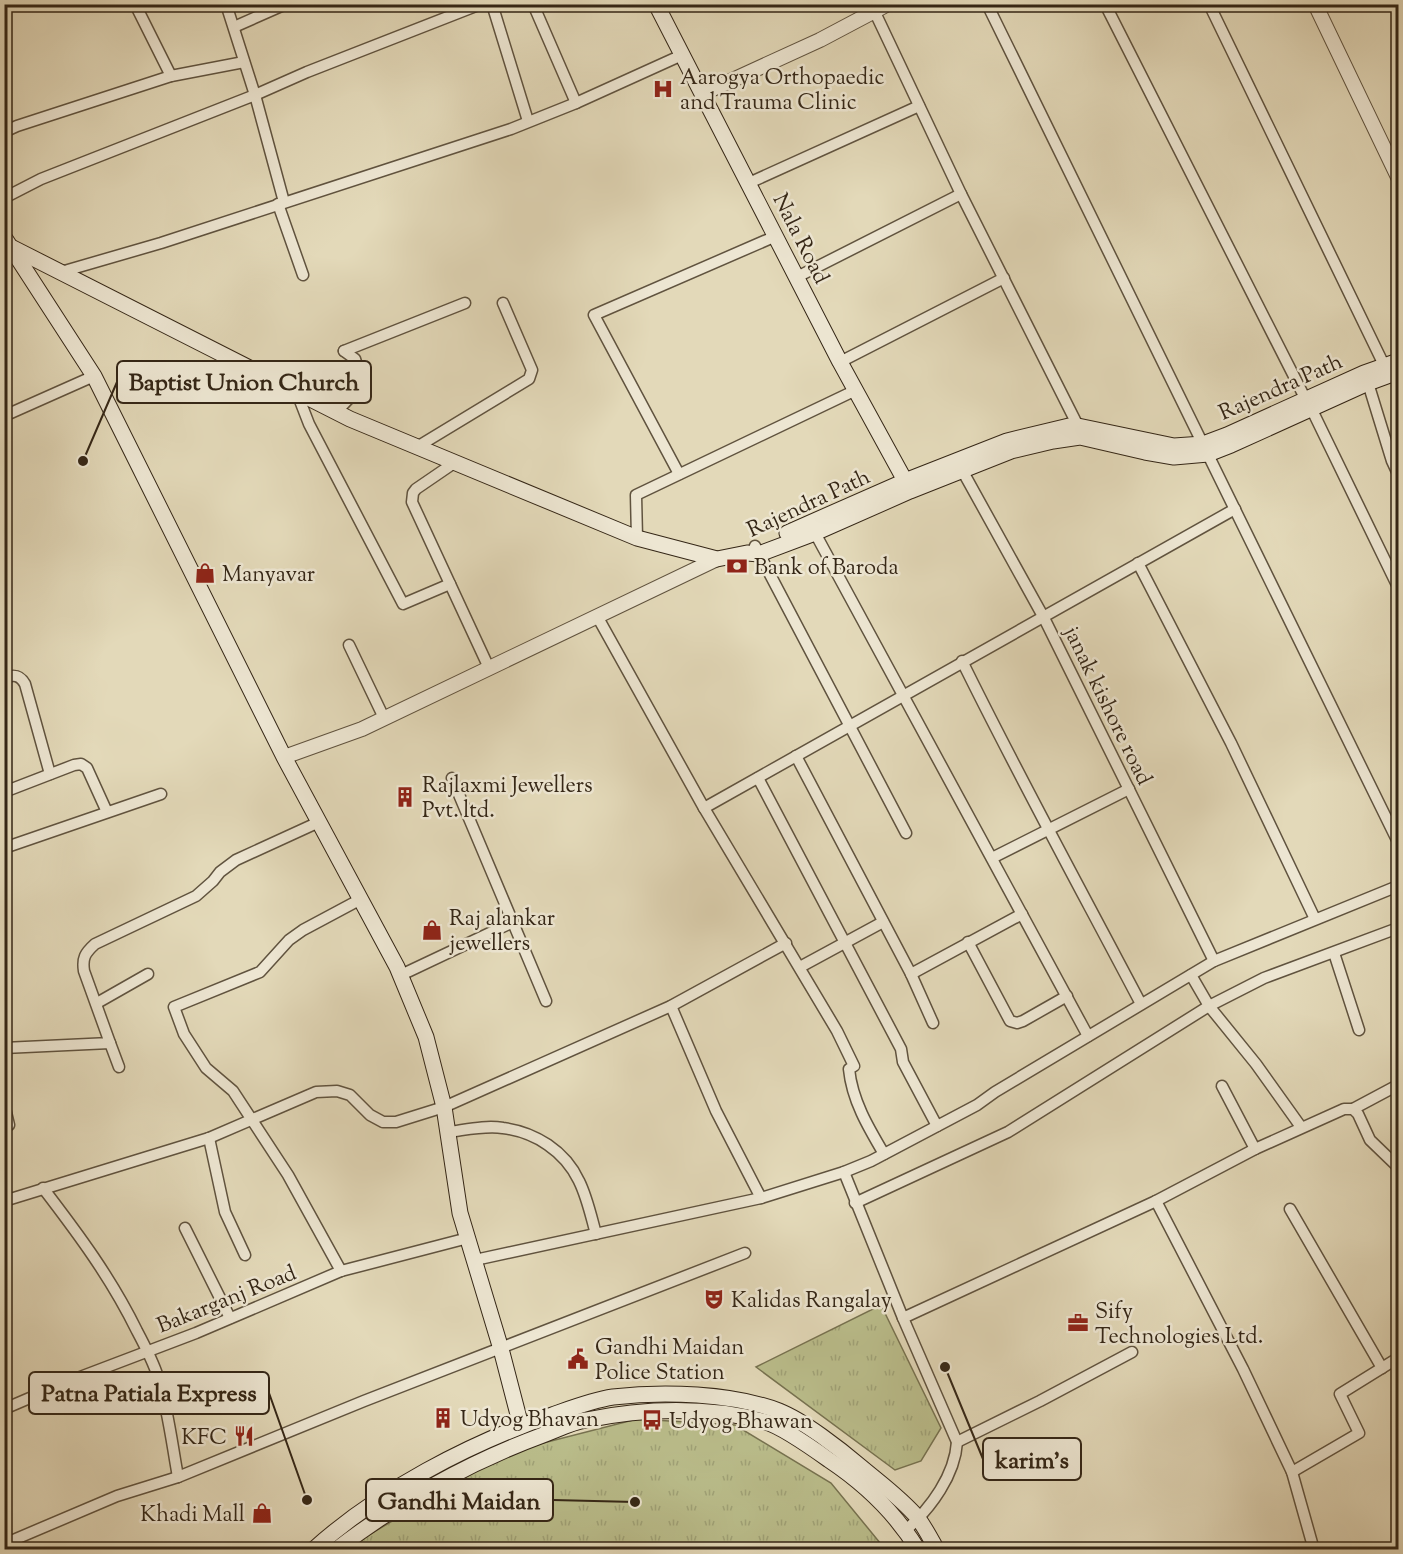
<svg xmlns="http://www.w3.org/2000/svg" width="1403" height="1554" font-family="'Sorts Mill Goudy',serif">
<defs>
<pattern id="park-tufts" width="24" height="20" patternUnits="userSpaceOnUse" patternTransform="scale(1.5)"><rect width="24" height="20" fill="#babd8b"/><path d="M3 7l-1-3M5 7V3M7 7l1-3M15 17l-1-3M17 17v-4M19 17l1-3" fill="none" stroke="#a0a277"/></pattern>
</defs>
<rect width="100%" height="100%" fill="#e3d9b9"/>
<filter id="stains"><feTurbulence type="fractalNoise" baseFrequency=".00333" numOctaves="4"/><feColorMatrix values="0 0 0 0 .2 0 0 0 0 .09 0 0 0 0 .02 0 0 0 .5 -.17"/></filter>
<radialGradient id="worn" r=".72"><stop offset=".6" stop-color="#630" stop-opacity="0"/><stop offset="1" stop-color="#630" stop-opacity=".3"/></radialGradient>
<g fill="url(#park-tufts)" stroke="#777250" stroke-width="1.5">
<polygon points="881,1305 941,1428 921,1461 895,1470 756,1367"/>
<polygon points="637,1419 735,1425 831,1483 885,1549 348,1550 352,1545 508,1452"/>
</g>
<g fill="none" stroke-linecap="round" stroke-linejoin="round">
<g stroke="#60533f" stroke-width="13">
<g id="minor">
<polyline points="135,4 171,76"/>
<polyline points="226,4 255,95 307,72 481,4"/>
<polyline points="492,4 528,121"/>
<polyline points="533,4 576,103"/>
<polyline points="871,4 961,194 1078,426"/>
<polyline points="987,4 1398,842"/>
<polyline points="1105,4 1306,400"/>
<polyline points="1209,4 1384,365"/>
<polyline points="234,27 286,4"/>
<polyline points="4,132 17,126 171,76 244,62"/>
<polyline points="749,183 919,106"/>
<polyline points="4,198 41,179 255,95 284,202"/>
<polyline points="278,204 303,275"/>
<polyline points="61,272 161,243 511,129 576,103 682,55"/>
<polyline points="797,277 961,194"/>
<polyline points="344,351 465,303"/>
<polyline points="840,362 1004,278"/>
<polyline points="1368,383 1392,461 1398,474"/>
<polyline points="297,393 309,424 403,604 450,584"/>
<polyline points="1312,410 1398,587"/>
<path d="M335 413C353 394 366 387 355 359L344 351"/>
<polyline points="4,416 94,376"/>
<polyline points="417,447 529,379 532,370 503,303"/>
<polyline points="454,463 416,489 413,493 412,502 489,668"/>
<polyline points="962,470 1044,618 1214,961"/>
<polyline points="679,474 594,315 776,236"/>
<polyline points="815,533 1088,1036"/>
<polyline points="637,538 636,495 856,390"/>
<polyline points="755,546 906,833"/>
<polyline points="1138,563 1231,743 1315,919"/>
<path d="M597 616 704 808C881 708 1058 608 1235 509"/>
<polyline points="349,645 384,718"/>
<path d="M962 661C1019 777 1081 890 1141 1004"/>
<path d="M4 678C14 674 20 675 25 684L50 774"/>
<polyline points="796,756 911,974 933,1023"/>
<polyline points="452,778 546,1001"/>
<polyline points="758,778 901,1049 903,1062 937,1126"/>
<polyline points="4,792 74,765 81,764 87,768 107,812"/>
<path d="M704 808 837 1031 854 1066 849 1069C852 1100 868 1127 884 1154"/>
<polyline points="4,848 161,794"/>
<polyline points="992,858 1129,789"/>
<polyline points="968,942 1010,1021 1017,1023 1023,1021 1067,996"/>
<polyline points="1334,953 1359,1030"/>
<polyline points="800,967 883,922"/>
<polyline points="911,974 1022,914"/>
<polyline points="401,975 513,922"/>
<polyline points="1191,975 1209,1006 1256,1064 1301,1127"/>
<polyline points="97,1003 148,974"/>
<polyline points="671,1006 716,1111 761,1198"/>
<polyline points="110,1043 119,1067"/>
<path d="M4 1048 110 1043 84 971C82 958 85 953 95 944L196 896 213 881 220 872 236 860 319 822"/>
<polyline points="1222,1086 1255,1149"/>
<polyline points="4,1104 9,1125"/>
<polyline points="1353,1109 1398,1085"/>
<path d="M448 1132C465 1130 485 1125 503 1128 535 1132 565 1151 579 1181 587 1197 591 1216 596 1234"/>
<polyline points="209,1138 225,1212 245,1255"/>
<polyline points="844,1172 903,1318 1156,1201"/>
<path d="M43 1188C79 1235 111 1278 137 1331 145 1346 153 1361 158 1377 168 1409 172 1444 178 1477"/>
<polyline points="4,1201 209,1138 316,1092 337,1091 350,1095 370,1115 383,1122 396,1122 444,1107 671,1006 786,943"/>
<polyline points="855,1203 1008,1132 1209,1006 1264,978 1398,928"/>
<polyline points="1290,1209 1382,1368"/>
<polyline points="185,1228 230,1318"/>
<polyline points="475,1260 761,1198 844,1172 871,1161 977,1105 995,1092 1214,961 1398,886"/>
<polyline points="341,1271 288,1175 233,1091 206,1068 184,1034 174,1007 260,972 289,940 303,930 361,899"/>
<path d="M903 1318 957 1442C955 1475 931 1508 906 1530"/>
<polyline points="4,1409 67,1382 196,1333 341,1271 468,1238"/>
<polyline points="957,1442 1040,1401 1132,1352"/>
<polyline points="1292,1472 1359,1433 1340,1394 1398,1358"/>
<polyline points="4,1544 117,1496 178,1477 364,1401 745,1253"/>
<polyline points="1314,1550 1292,1472 1243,1369 1156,1201 1255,1149 1344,1109 1353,1109 1358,1114 1370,1140 1398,1167"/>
</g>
</g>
<g stroke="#60533f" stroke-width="16">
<g id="tertiary">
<polyline points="1315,4 1398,177"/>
<polyline points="702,94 820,40 888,4"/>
<polyline points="284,757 362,729 717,559"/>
</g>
</g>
<g stroke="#342616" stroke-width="17">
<g id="secondary">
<polyline points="656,4 840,362 909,488"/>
<polyline points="4,237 94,376 284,757 397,967 426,1037 444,1107 460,1213 501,1349 521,1426"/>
<polyline points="13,248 350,419 637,538 717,559 747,553 759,554 815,533 910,491 1011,451 1053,441 1080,437 1145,452 1174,457 1208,454 1231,445 1368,383 1398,372"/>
<polyline points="787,533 905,481 1007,441 1069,426 1078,426 1174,446 1203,444 1227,435 1364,373 1398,361"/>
<path d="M313 1550C378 1491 470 1443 552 1415 572 1408 593 1400 613 1397 663 1391 732 1393 779 1411 804 1421 840 1449 861 1467 880 1483 902 1499 918 1518 925 1528 931 1539 937 1550"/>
<path d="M336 1550C398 1502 470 1462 543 1435 557 1430 571 1422 586 1420 644 1408 709 1406 766 1422 782 1427 815 1450 829 1460 865 1484 895 1512 918 1550"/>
</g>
</g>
<use href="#minor" stroke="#ede6d2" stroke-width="10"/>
<use href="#tertiary" stroke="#ede6d2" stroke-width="14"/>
<use href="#secondary" stroke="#ede6d2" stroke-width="15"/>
</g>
<defs>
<g id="hospital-bare" transform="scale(1.62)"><path d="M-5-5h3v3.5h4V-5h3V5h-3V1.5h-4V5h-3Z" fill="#8f2418" stroke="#ede6d2" stroke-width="2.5" paint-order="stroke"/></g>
<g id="bank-bare" transform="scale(1.62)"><path d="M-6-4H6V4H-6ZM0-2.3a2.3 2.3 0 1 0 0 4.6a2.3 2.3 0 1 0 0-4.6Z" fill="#8f2418" stroke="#ede6d2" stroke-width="2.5" paint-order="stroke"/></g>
<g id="shop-bare" transform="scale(1.62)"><path d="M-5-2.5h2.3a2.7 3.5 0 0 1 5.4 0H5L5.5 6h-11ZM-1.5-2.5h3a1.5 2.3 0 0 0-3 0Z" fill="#8f2418" stroke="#ede6d2" stroke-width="2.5" paint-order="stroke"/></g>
<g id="building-bare" transform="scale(1.62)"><path d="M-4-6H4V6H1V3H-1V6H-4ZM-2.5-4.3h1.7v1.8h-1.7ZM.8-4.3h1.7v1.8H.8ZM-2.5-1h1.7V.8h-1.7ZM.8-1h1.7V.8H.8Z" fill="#8f2418" stroke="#ede6d2" stroke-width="2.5" paint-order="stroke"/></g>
<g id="theatre-bare" transform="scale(1.62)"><path d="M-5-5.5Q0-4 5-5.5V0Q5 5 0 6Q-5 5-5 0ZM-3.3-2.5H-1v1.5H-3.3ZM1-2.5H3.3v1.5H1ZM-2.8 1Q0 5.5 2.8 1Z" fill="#8f2418" stroke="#ede6d2" stroke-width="2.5" paint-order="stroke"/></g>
<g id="office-bare" transform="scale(1.62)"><path d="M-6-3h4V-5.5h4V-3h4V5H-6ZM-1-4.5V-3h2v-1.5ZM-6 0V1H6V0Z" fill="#8f2418" stroke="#ede6d2" stroke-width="2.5" paint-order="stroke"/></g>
<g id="civic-bare" transform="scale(1.62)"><path d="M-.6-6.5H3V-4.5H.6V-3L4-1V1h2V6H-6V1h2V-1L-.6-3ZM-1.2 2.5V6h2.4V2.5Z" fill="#8f2418" stroke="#ede6d2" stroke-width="2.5" paint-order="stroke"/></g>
<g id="bus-bare" transform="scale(1.62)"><path d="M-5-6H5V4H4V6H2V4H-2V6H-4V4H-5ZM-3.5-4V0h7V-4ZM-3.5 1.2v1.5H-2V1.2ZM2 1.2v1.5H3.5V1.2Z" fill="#8f2418" stroke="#ede6d2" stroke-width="2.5" paint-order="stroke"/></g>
<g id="restaurant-bare" transform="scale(1.62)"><path d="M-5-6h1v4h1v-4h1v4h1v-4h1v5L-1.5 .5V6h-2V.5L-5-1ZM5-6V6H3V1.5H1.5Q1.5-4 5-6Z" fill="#8f2418" stroke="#ede6d2" stroke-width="2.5" paint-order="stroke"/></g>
</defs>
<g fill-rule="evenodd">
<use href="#hospital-bare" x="663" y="89"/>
<use href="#bank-bare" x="737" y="566"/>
<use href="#shop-bare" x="205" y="573"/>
<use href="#building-bare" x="405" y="797"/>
<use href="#shop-bare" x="432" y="930"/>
<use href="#theatre-bare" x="714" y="1299"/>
<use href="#office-bare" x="1078" y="1323"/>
<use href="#civic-bare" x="578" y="1359"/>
<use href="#building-bare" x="443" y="1418"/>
<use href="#bus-bare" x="652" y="1420"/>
<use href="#restaurant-bare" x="244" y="1436"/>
<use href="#shop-bare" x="262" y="1513"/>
</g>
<g text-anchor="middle" stroke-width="5" stroke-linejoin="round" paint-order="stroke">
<g font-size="22" fill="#342616" stroke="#ede6d2" text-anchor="start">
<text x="680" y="84">Aarogya Orthopaedic<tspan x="680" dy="25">and Trauma Clinic</tspan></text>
<text x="754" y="574">Bank of Baroda</text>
<text x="222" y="581">Manyavar</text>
<text x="422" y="792">Rajlaxmi Jewellers<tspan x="422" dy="25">Pvt. ltd.</tspan></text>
<text x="449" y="925">Raj alankar<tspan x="449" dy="25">jewellers</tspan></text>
<text x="731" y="1307">Kalidas Rangalay</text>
<text x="1095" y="1318">Sify<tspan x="1095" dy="25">Technologies Ltd.</tspan></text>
<text x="595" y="1354">Gandhi Maidan<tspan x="595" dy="25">Police Station</tspan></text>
<text x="460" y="1426">Udyog Bhavan</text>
<text x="669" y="1428">Udyog Bhawan</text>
<text x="227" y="1444" text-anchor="end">KFC</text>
<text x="245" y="1521" text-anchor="end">Khadi Mall</text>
</g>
<g font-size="22" fill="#342616" stroke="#ede6d2">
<text transform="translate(802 238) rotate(63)" y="8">Nala Road</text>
<text transform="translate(1280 386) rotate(-24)" y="8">Rajendra Path</text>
<text transform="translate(808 502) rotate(-25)" y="8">Rajendra Path</text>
<text transform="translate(1109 705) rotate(64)" y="8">janak kishore road</text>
<text transform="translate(226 1298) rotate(-22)" y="8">Bakarganj Road</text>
</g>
</g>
<path fill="none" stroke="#342616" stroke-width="2" d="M83 461L117 382M307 1500L269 1393M945 1367L983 1459M635 1502L553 1500"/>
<g fill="#342616" stroke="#ede6d2" stroke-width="2">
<circle cx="83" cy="461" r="6"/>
<circle cx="307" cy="1500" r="6"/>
<circle cx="945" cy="1367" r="6"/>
<circle cx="635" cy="1502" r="6"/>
</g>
<g fill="#ede6d2" stroke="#342616" stroke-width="2">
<rect x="117" y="361" width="254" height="42" rx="6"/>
<rect x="29" y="1372" width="240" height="42" rx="6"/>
<rect x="983" y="1438" width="98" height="42" rx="6"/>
<rect x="366" y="1479" width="187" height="42" rx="6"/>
</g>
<g font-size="24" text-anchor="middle" font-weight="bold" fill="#342616">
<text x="244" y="390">Baptist Union Church</text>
<text x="149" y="1401">Patna Patiala Express</text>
<text x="1032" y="1468">karim's</text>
<text x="459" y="1509">Gandhi Maidan</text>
</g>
<rect width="1403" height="1554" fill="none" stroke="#e3d9b9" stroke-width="24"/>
<rect x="6" y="6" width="1391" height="1542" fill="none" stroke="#342616" stroke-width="3"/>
<rect x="12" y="12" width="1379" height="1530" fill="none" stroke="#342616" stroke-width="1.5"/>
<rect width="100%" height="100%" filter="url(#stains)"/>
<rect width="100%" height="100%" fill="url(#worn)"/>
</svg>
